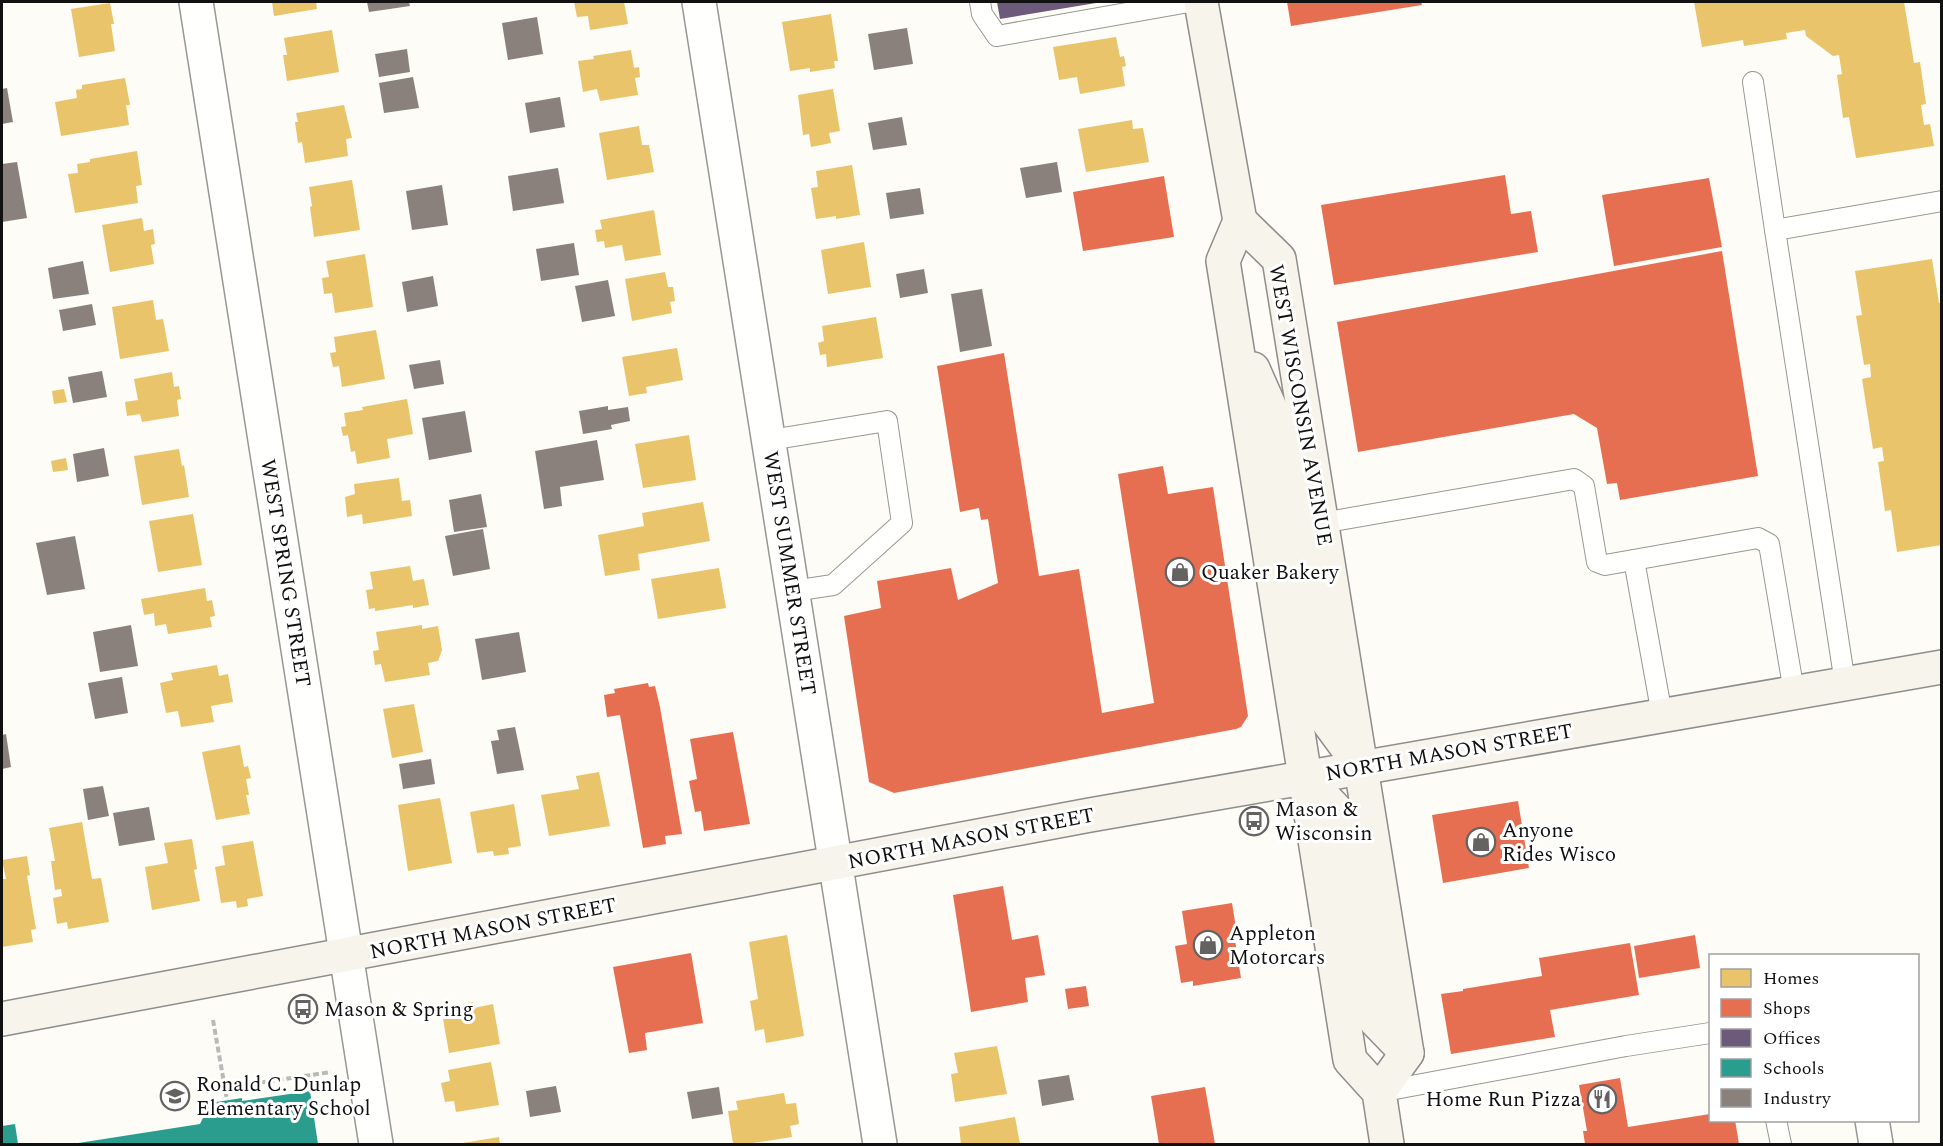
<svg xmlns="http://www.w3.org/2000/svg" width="1943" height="1146" font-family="Spectral,serif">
<rect width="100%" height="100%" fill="#fdfcf7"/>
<g fill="#e9c46a">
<polygon points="272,2 316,2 317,9 274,16"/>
<polygon points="574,2 624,2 628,24 590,30 588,16 577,17"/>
<polygon points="1694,2 1904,2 1914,63 1920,62 1926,104 1921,105 1924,125 1930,124 1934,146 1856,158 1849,117 1843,118 1837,75 1842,74 1839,55 1833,56 1806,36 1805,30 1786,33 1787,39 1744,46 1743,40 1702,47"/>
<polygon points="110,3 114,24 111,24 115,51 79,57 71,9"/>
<polygon points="831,14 838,61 834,61 835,68 810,72 810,68 790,71 782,22"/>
<polygon points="332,30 339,72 287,81 283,55 287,55 284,38"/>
<polygon points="1116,37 1120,57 1124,56 1126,66 1122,67 1125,86 1080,94 1077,77 1059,80 1053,47"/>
<polygon points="631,50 634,68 639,67 640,77 635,78 638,95 600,101 597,89 583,92 578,61 594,59 593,56"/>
<polygon points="125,78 130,105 126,105 129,125 61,136 55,102 77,98 76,90 82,89 82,85"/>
<polygon points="833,89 840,131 829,133 831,143 811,147 809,134 803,135 798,95"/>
<polygon points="344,105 352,138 346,139 348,156 305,163 302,142 298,143 295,122 298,122 296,113"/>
<polygon points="1132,120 1133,129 1143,128 1149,162 1086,172 1078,129"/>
<polygon points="639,126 642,145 649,145 654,172 607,180 599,133"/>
<polygon points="137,151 142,185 136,186 138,203 75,213 68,174 78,173 77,164 90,162 90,159"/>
<polygon points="852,165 860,215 836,219 836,216 816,219 811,188 818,187 816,171"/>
<polygon points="352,180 360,230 314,237 310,207 312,206 309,187"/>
<polygon points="654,210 661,255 625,261 622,245 605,248 604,241 597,242 595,230 602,229 600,220"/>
<polygon points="142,218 144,231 153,229 155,244 151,245 154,264 110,272 102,225"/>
<polygon points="864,242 871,287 828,294 821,250"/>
<polygon points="365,254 373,307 335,313 332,293 324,294 322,278 329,277 326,261"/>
<polygon points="1932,259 1939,303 1942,303 1942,545 1897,552 1891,510 1885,511 1878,462 1884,461 1882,447 1873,449 1862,379 1871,377 1870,364 1864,365 1856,316 1862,315 1855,271"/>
<polygon points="665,272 668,287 673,287 675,301 670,302 672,313 632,321 625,279"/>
<polygon points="153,300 156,320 163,319 169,351 120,359 112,307"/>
<polygon points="876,317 883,358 827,367 826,354 820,355 818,343 824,341 822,326"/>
<polygon points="376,330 385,379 342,387 339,366 333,367 330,353 336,352 334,337"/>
<polygon points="677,348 683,380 646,387 647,393 629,396 622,357"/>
<polygon points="172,372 174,387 179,386 181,399 177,400 179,416 142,422 140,414 127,416 125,402 138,400 134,379"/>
<polygon points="64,389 67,402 54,404 52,391"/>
<polygon points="407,399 413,434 387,439 390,458 357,464 355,451 351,452 348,435 343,436 341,427 346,426 344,413 363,410 362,407"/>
<polygon points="689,435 696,480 643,488 635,444"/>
<polygon points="179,449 182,466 184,465 189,497 142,505 134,456"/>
<polygon points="66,458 68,470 53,472 51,461"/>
<polygon points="399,478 402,501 410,500 412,516 363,524 362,514 347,517 345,497 355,494 354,484"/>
<polygon points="703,502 710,541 638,554 640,570 605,576 598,535 644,526 642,513"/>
<polygon points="193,514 202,565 158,572 149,521"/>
<polygon points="410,566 413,581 424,579 429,605 413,608 413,605 375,611 375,608 369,609 366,590 373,589 370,572"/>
<polygon points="719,568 726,608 658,619 651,579"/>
<polygon points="205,588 207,601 212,600 215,616 210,617 212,627 168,634 166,624 155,626 154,613 144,615 141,599"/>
<polygon points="422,625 422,629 438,626 442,650 438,661 428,663 430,675 385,682 381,664 375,665 373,651 379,650 376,632"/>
<polygon points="217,665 219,676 228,674 233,702 211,706 214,722 181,727 178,711 166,713 160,683 173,680 171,673"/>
<polygon points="414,704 423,752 392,758 383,709"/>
<polygon points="240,745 244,767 248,766 251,778 246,779 249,795 246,795 250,814 216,820 202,752"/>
<polygon points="599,772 610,826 549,836 541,795 579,789 576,776"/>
<polygon points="440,798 452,863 408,871 398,805"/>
<polygon points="514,804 521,846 508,848 509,854 494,856 493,851 477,853 470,812"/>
<polygon points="82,822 92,879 101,878 109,922 68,929 67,922 57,924 53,898 62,896 61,889 55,890 51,861 55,861 49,828"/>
<polygon points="192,839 197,869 194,870 200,901 152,910 145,867 168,863 164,843"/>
<polygon points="253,841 263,896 247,899 248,906 237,908 236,901 221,903 215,867 225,865 222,846"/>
<polygon points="27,856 30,875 27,876 36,929 31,930 33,942 2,947 2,879 6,879 2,860"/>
<polygon points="787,935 804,1036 766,1043 764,1029 755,1031 750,1001 758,999 749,942"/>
<polygon points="473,1002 474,1008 493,1004 500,1044 449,1053 442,1013 464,1009 463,1004"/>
<polygon points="997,1046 1007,1094 955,1102 951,1074 958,1073 954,1053"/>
<polygon points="491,1062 499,1105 456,1112 454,1101 445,1102 441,1083 450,1081 448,1070"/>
<polygon points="784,1093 786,1104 796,1103 799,1124 790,1126 792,1137 747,1144 733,1144 728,1111 738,1110 736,1101"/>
<polygon points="1015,1117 1020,1144 961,1144 959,1127"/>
<polygon points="499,1137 500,1144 463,1144 463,1143"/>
</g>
<g fill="#e76f51">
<polygon points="1287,2 1421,2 1422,5 1291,26"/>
<polygon points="1505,175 1511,214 1531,211 1538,252 1334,285 1321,205"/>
<polygon points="1164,176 1174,237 1083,251 1073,192"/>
<polygon points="1709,178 1722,247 1614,266 1602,195"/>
<polygon points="1722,251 1758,476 1620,500 1617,483 1607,484 1597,428 1574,414 1358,452 1337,322"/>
<polygon points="1004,353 1039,576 1079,569 1102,713 1154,703 1118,474 1163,466 1168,494 1213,487 1248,716 1241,727 1236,729 894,793 869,782 844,616 881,608 877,581 951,568 958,600 998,583 988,519 981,520 979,508 960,512 937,366"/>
<polygon points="648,683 649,687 655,686 660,707 682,834 665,836 666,844 643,848 620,715 607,717 604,695 615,693 614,689"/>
<polygon points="733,732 750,824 704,831 701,811 695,812 689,781 697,779 690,739"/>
<polygon points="1518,801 1529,868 1443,883 1432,815"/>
<polygon points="1003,886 1012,940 1038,935 1045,975 1025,978 1028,1002 971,1012 953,895"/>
<polygon points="1232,903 1237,934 1234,934 1241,978 1193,986 1193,981 1181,983 1175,946 1187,944 1182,911"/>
<polygon points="1695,935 1700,968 1639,978 1634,946"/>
<polygon points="1630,943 1639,995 1550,1010 1555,1037 1451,1054 1441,994 1463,991 1463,989 1542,976 1539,958"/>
<polygon points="691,953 703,1023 645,1033 647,1050 629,1053 613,967"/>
<polygon points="1086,986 1089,1006 1068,1009 1065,989"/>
<polygon points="1620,1078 1628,1127 1710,1114 1710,1120 1735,1120 1739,1144 1585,1144 1583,1131 1587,1131 1579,1085"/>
<polygon points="1205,1087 1215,1144 1159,1144 1151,1096"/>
</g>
<polygon fill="#6d597a" points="997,2 1096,2 1096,3 1000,19"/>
<g fill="#2a9d8f">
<polygon points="310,1091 318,1144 72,1144 200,1124 210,1103 242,1098 242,1101"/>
<polygon points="15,1124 18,1144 2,1144 2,1126"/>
</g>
<g fill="#8a817c">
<polygon points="367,2 409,2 410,6 369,12"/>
<polygon points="537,17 543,54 508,60 502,23"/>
<polygon points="907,28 913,64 874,70 868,34"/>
<polygon points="407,49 410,72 379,77 375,54"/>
<polygon points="413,77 419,108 384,113 379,83"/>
<polygon points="7,88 13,122 2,124 2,89"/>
<polygon points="560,97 565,127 530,133 525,103"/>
<polygon points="902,117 907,145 873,150 868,123"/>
<polygon points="17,162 27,218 2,222 2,164"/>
<polygon points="1057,162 1062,192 1026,198 1020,168"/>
<polygon points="558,168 564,203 513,211 508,176"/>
<polygon points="442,185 448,225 412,230 406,191"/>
<polygon points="920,188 924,214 890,219 886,193"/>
<polygon points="574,243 579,275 541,281 536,249"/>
<polygon points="83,261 89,294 53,299 48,268"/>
<polygon points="924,269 928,293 900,298 896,274"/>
<polygon points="433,276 438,306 407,312 402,282"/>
<polygon points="608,280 615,316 582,322 575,286"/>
<polygon points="982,289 992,346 960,352 951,294"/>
<polygon points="92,304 96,325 63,331 59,310"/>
<polygon points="440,360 444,384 414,389 409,365"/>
<polygon points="102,371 107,397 73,403 68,377"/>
<polygon points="608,406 608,410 628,407 630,421 611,425 612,429 583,434 579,411"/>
<polygon points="465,411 472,452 429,460 422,418"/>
<polygon points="597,440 604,480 560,487 562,506 544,509 535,451"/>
<polygon points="104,448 109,476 77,482 73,454"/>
<polygon points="481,494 487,527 454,532 449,500"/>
<polygon points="483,529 490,569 453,576 445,536"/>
<polygon points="75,536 85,589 47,595 36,543"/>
<polygon points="131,625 138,666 100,672 93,632"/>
<polygon points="519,632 526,672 482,680 475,639"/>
<polygon points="122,677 128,713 95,719 88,683"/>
<polygon points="515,727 524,770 497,774 491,741 499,740 497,730"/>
<polygon points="6,734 11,767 2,769 2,735"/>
<polygon points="431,759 435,784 403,789 399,764"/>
<polygon points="103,786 109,816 88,820 83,789"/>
<polygon points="149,807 155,840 119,846 113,813"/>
<polygon points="1069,1075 1074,1100 1042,1106 1038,1080"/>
<polygon points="556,1086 561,1112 530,1117 526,1091"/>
<polygon points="719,1087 723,1114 692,1119 687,1092"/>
</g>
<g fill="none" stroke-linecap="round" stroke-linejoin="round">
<g stroke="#979795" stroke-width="22">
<g id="service">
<polyline points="980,2 982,14 997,36 1189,2"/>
<polyline points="1753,82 1775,230"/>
<polyline points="770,440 887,421 902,523 833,585 793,591"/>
<polyline points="1322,523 1574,479 1584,486 1597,562 1605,565 1758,538 1769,544 1794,692"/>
<polyline points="1634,560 1662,715"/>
<polyline points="1845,683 1775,230 1942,201"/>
<polyline points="1379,1092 1626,1046 1710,1033"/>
<polyline points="1776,1120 1781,1144"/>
</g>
</g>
<g stroke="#979795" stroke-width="36">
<g id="minor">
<polyline points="196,2 376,1144"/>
<polyline points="699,2 880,1144"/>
<polyline points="1872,1120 1876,1144"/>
</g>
</g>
<g stroke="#8e8d8b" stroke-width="36">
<g id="secondary">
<polyline points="1201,2 1240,221 1223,261 1350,1060 1379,1092 1387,1144"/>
<polyline points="1240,221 1279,259 1407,1053 1379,1092"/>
<polyline points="1253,369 1272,412 1324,706 1329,723 1357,761"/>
<polyline points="1305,777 1337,811 1344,835 1375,1020 1407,1053"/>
<polyline points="2,1019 1090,815 1942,667"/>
</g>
</g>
<g stroke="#b9b9b8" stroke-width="4" stroke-dasharray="6 3" stroke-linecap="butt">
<polyline points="213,1020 227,1100"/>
<polyline points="224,1088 331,1072"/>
</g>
<use href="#service" stroke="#fffffe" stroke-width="20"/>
<use href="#minor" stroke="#fffffe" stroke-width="33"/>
<use href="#secondary" stroke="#f6f4eb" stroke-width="33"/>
</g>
<defs>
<g id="shop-ring" transform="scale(1.5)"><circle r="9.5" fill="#fff" stroke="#646362" stroke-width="1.5"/><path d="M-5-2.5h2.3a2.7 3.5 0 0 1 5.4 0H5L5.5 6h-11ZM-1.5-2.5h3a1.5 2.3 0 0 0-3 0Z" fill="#646362"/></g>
<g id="bus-ring" transform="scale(1.5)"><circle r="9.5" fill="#fff" stroke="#646362" stroke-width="1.5"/><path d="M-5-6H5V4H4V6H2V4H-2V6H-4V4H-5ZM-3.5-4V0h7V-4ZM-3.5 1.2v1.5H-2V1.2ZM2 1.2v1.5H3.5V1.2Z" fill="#646362"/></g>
<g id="school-ring" transform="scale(1.5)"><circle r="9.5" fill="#fff" stroke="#646362" stroke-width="1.5"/><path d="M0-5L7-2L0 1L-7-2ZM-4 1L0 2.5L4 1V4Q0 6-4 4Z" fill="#646362"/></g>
<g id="restaurant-ring" transform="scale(1.5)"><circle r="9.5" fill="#fff" stroke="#646362" stroke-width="1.5"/><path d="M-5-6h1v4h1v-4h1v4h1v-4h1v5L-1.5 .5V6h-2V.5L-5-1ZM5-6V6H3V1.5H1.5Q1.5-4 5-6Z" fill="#646362"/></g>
</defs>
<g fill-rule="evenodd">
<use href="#shop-ring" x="1180" y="572"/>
<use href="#bus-ring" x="1254" y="821"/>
<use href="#shop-ring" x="1481" y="842"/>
<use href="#shop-ring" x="1208" y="945"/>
<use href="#bus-ring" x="303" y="1009"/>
<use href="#school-ring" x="175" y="1096"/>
<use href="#restaurant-ring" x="1602" y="1099"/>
</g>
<g text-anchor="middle" stroke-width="6" stroke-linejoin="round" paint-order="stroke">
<g font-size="21" fill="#111" stroke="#fff">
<text transform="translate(1301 405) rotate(80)" y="7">WEST WISCONSIN AVENUE</text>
<text transform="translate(286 573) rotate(81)" y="7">WEST SPRING STREET</text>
<text transform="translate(790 573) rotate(81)" y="7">WEST SUMMER STREET</text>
<text transform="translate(1449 752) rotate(-10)" y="7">NORTH MASON STREET</text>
<text transform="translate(971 838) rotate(-11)" y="7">NORTH MASON STREET</text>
<text transform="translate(493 928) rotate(-11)" y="7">NORTH MASON STREET</text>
</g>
<g font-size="21" fill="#111" stroke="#fff" text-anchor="start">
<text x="1201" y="579">Quaker Bakery</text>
<text x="1275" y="816">Mason &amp;<tspan x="1275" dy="24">Wisconsin</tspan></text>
<text x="1502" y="837">Anyone<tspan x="1502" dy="24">Rides Wisco</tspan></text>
<text x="1229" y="940">Appleton<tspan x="1229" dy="24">Motorcars</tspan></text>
<text x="324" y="1016">Mason &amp; Spring</text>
<text x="196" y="1091">Ronald C. Dunlap<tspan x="196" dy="24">Elementary School</tspan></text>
<text x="1581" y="1106" text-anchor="end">Home Run Pizza</text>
</g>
</g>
<rect width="1943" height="1146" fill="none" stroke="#111111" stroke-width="6"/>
<rect x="1709" y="954" width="210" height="168" fill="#ffffff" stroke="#a0a0a0" stroke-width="1.5"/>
<rect x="1721" y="969" width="30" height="18" fill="#e9c46a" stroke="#a0a0a0" stroke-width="1.5"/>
<text x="1763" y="984" font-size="18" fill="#111111">Homes</text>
<rect x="1721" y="999" width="30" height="18" fill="#e76f51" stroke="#a0a0a0" stroke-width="1.5"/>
<text x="1763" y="1014" font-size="18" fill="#111111">Shops</text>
<rect x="1721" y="1029" width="30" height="18" fill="#6d597a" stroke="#a0a0a0" stroke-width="1.5"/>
<text x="1763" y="1044" font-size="18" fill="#111111">Offices</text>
<rect x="1721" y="1059" width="30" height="18" fill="#2a9d8f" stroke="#a0a0a0" stroke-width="1.5"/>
<text x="1763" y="1074" font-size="18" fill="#111111">Schools</text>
<rect x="1721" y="1089" width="30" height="18" fill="#8a817c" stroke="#a0a0a0" stroke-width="1.5"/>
<text x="1763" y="1104" font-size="18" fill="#111111">Industry</text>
</svg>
